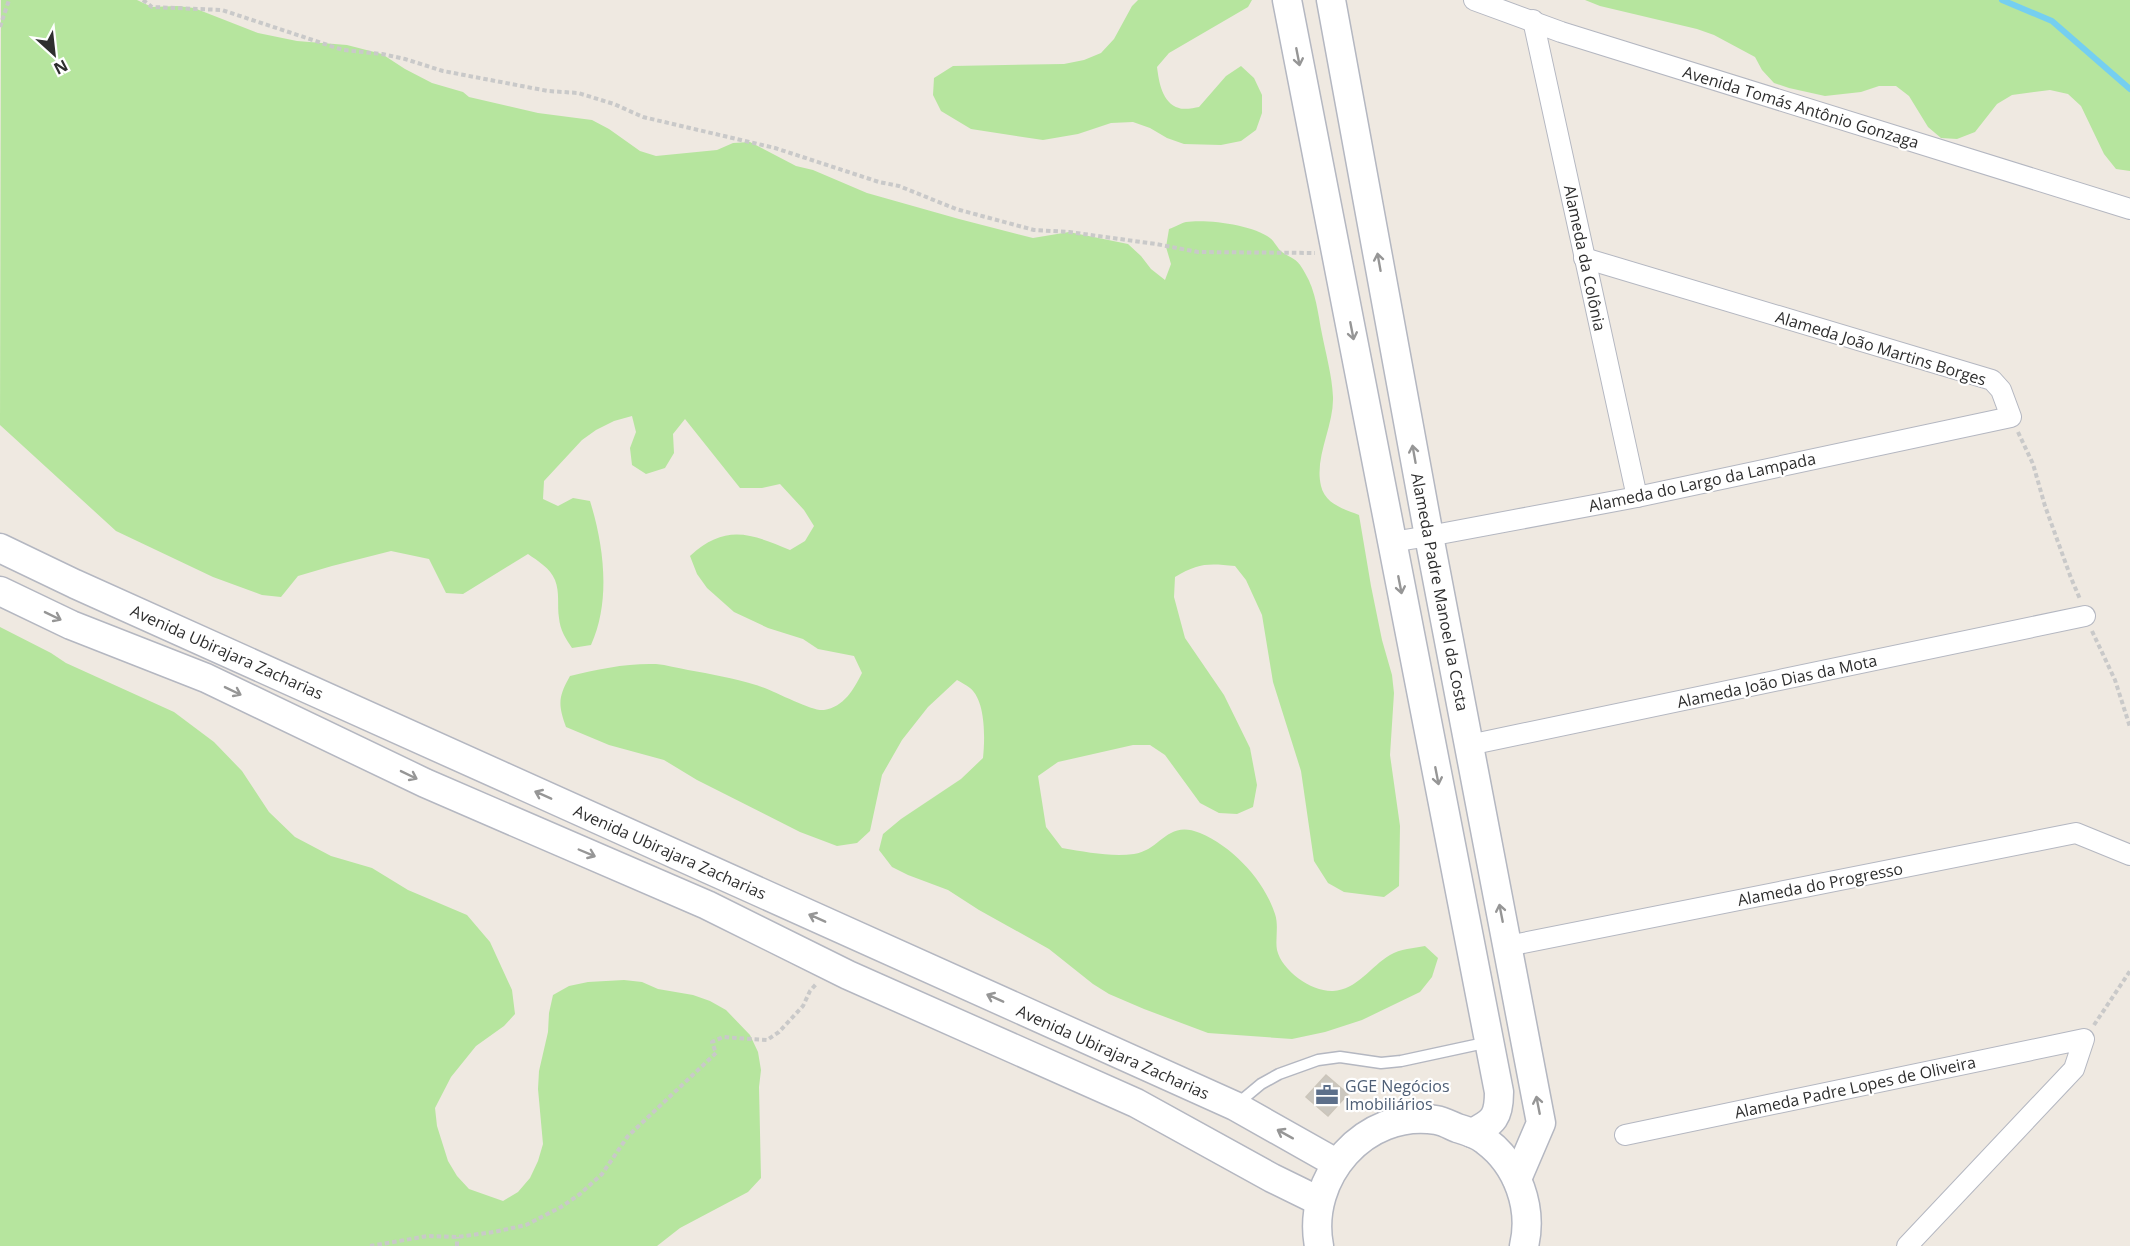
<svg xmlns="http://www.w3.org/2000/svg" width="2130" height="1246" font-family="'Open Sans',sans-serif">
<rect width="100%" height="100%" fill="#efe9e1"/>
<g fill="#b6e59e">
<path d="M1 0H137L152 7 177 6 194 8 258 33 297 41 347 45 382 54 405 69 432 83 463 92 469 97 538 113 592 120 609 129 640 151 656 156 717 150 733 143 750 142 796 166 813 170 867 193 959 219 1033 238 1069 232 1128 244 1141 256 1151 269 1165 280 1171 264 1166 247 1169 229C1175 227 1181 223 1186 222 1208 219 1253 225 1270 238 1275 242 1277 248 1282 252 1294 260 1297 258 1305 273 1316 291 1318 314 1322 334 1326 355 1332 375 1333 397 1334 426 1314 457 1321 486 1325 504 1344 509 1359 515L1371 586 1382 640 1392 675 1394 693 1390 755 1400 826 1399 886 1384 897 1344 892 1328 883 1314 861 1301 771 1273 682 1262 615 1246 580 1235 566C1208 563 1198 563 1175 577L1174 597 1185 638 1224 695 1250 748 1257 785 1253 807 1237 814 1219 813 1200 803 1165 755 1150 745H1133L1058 762 1038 776 1046 827 1062 848C1086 852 1111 857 1134 854 1161 850 1167 819 1200 833 1233 847 1264 880 1275 914 1279 926 1275 939 1277 950 1282 971 1312 992 1333 991 1357 990 1371 966 1390 955 1400 949 1414 948 1425 946L1438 958 1432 977 1420 992 1362 1020 1325 1032 1292 1039 1208 1033 1144 1009 1109 994 1093 984 1049 949 979 910 948 890 908 875 892 867 879 850 883 834 901 819 961 779 983 758C985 739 986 701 970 688 966 685 961 682 957 680L928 707 902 740 882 775 870 831 857 843 837 846 800 832 697 780 664 760 609 745 566 727C558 705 558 697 570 676 597 669 628 663 656 664 667 665 677 668 688 670 711 674 733 678 756 685 771 689 812 712 824 710 844 707 854 689 862 673L854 656 818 649 803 639 768 628 734 612 707 588 697 574 690 556C725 524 750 533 790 550L805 541 814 526 804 510 780 484 762 488H740L685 419 673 434 674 453 665 468 646 474 632 465 630 448 636 432 632 416 614 421 596 430 582 440 544 481 543 499 558 506 573 498 590 501C604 546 611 601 591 645L572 648C566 639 560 630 559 618 557 605 560 593 555 580 550 568 538 561 528 554L463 594 446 593 429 559 391 551 332 566 298 576 281 597 262 595 213 577 116 531 0 425Z"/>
<path d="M1138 0H1252L1248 7 1169 53 1157 67C1159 82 1162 103 1179 108 1184 110 1194 108 1199 107L1226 76 1241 66 1254 78 1262 95V113L1256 130 1241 141 1221 145 1184 144 1167 138 1150 128 1133 122 1111 123 1078 134 1043 140 971 129 941 111 933 95 934 78 953 66 1064 64 1084 60 1101 53 1114 39 1132 6Z"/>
<polygon points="1585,0 2130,0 2130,171 2116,169 2104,154 2081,106 2068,94 2050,90 2012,95 1997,104 1975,132 1957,139 1941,138 1928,127 1909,96 1896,86 1879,86 1861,92 1825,96 1789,88 1774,83 1762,70 1755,57 1714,35 1697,29 1600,6"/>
<polygon points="0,627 51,653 66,663 174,712 214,742 242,771 269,812 295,837 331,856 372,868 408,890 467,915 490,942 512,990 515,1014 504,1026 476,1046 451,1077 435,1108 437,1126 448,1161 457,1176 469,1189 503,1201 518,1192 530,1178 538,1161 543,1144 538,1089 539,1071 548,1032 549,1013 553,995 569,986 588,982 624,980 642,982 658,989 693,995 710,1001 726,1010 750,1035 758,1052 761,1070 759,1087 761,1178 748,1192 680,1228 657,1246 0,1246"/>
</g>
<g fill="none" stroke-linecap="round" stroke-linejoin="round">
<polyline stroke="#75cff0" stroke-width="6" points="2002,0 2052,21 2130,89"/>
</g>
<polygon fill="#cbc7bf" stroke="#cbc5ba" stroke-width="1.5" points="1326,1075 1348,1094 1328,1116 1306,1097"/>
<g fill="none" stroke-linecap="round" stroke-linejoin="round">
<g stroke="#b4b7c1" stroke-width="13">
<polyline id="lane" points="1237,1104 1261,1084 1279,1074 1318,1060 1340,1057 1381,1063 1401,1061 1489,1042"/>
</g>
<g stroke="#b4b7c1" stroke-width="22">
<g id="street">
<polyline points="1474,0 1561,32 2130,209"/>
<polyline points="1533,20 1637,497"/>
<polyline points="1392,542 1429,536 1637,497 2011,417 2001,390 1992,380 1584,258"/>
<polyline points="1469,745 2085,616"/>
<polyline points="1508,946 2076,833 2130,855"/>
<polyline points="1625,1135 2084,1039 2074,1069 1907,1246"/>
</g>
</g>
<g stroke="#b4b7c1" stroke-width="31">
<g id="secondary">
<path d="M1287 0 1499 1092C1499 1117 1494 1122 1472 1133"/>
<polyline points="1331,0 1429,536 1541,1123 1517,1179"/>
<polyline points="0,548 75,584 1235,1106 1336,1163"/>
<polyline points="0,591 71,625 206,678 425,783 707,905 848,975 1136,1103 1272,1178 1319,1201"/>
<path d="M1319 1246C1306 1178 1364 1109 1436 1120 1443 1121 1450 1125 1457 1128 1467 1131 1478 1134 1486 1141 1518 1165 1533 1208 1524 1246"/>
</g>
</g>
<g stroke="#c9c9c9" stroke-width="4" stroke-dasharray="4.5 3" stroke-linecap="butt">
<polyline points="143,0 152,7 222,10 343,50 382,54 405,59 443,71 548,91 578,93 614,104 643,117 775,148 879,182 899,186 956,209 1034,230 1069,232 1156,244 1198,252 1315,253"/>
<polyline points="0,27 9,0"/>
<polyline points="2018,432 2033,464 2045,506 2071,578 2080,599"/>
<polyline points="2092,631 2115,680 2130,727"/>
<polyline points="2094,1025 2130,971"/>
<polyline points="370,1246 428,1236 457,1237 494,1232 526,1225 561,1207 580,1194 602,1174 628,1136 716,1053 712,1042 723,1037 767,1040 779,1032 803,1006 810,991 817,983"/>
<polyline points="457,1246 457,1237"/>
</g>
<use href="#lane" stroke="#fff" stroke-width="10"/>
<use href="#street" stroke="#fff" stroke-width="20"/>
<use href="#secondary" stroke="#fff" stroke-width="28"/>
</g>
<defs><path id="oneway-shaft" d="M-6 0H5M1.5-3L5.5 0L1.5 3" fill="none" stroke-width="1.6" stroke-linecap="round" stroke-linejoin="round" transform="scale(1.5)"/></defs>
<g stroke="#969696">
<use href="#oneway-shaft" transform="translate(1298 57) rotate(79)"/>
<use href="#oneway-shaft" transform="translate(1379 262) rotate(-100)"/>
<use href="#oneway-shaft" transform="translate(1352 331) rotate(79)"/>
<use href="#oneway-shaft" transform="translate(1414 454) rotate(-100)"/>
<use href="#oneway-shaft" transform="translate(1400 585) rotate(79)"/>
<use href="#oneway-shaft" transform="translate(53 616) rotate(26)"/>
<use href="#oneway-shaft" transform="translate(233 691) rotate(26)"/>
<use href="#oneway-shaft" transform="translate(409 775) rotate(26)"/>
<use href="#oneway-shaft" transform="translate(1437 776) rotate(79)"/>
<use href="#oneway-shaft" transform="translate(543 795) rotate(-156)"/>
<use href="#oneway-shaft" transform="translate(587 853) rotate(23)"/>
<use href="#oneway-shaft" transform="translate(1501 913) rotate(-101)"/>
<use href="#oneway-shaft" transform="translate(817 918) rotate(-156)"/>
<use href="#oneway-shaft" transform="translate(995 998) rotate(-156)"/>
<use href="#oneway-shaft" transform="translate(1538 1105) rotate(-101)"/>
<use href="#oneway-shaft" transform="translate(1285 1134) rotate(-151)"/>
</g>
<defs>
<g id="office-bare" transform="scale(1.8)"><path d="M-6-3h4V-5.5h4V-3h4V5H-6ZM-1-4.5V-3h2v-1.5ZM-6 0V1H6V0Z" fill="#5c6f8a" stroke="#fff" stroke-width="2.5" paint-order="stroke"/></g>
</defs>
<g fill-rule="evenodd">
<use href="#office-bare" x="1327" y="1095"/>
</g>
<g text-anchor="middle" stroke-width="4.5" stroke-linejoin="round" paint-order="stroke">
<g font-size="16" fill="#2e2e2e" stroke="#fff">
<text transform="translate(1801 107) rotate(17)" y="6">Avenida Tomás Antônio Gonzaga</text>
<text transform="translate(1585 258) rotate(78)" y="6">Alameda da Colônia</text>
<text transform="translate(1881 348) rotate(17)" y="6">Alameda João Martins Borges</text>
<text transform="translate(1702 482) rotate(-12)" y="6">Alameda do Largo da Lampada</text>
<text transform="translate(1440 592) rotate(79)" y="6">Alameda Padre Manoel da Costa</text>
<text transform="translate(227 652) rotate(24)" y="6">Avenida Ubirajara Zacharias</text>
<text transform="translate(1777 681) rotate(-12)" y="6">Alameda João Dias da Mota</text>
<text transform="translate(670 852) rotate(24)" y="6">Avenida Ubirajara Zacharias</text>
<text transform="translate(1820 884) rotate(-11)" y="6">Alameda do Progresso</text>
<text transform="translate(1113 1052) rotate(24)" y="6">Avenida Ubirajara Zacharias</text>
<text transform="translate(1855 1087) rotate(-12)" y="6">Alameda Padre Lopes de Oliveira</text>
</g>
<g font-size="16" fill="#4e5e75" stroke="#fff" text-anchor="start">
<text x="1345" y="1092">GGE Negócios<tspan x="1345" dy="18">Imobiliários</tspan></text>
</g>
</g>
<g transform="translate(54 54) rotate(153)" stroke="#ffffff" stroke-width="4.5" paint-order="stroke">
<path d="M0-4.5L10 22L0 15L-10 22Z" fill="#2e2e2e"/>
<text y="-9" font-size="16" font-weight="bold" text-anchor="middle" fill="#2e2e2e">N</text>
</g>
</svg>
